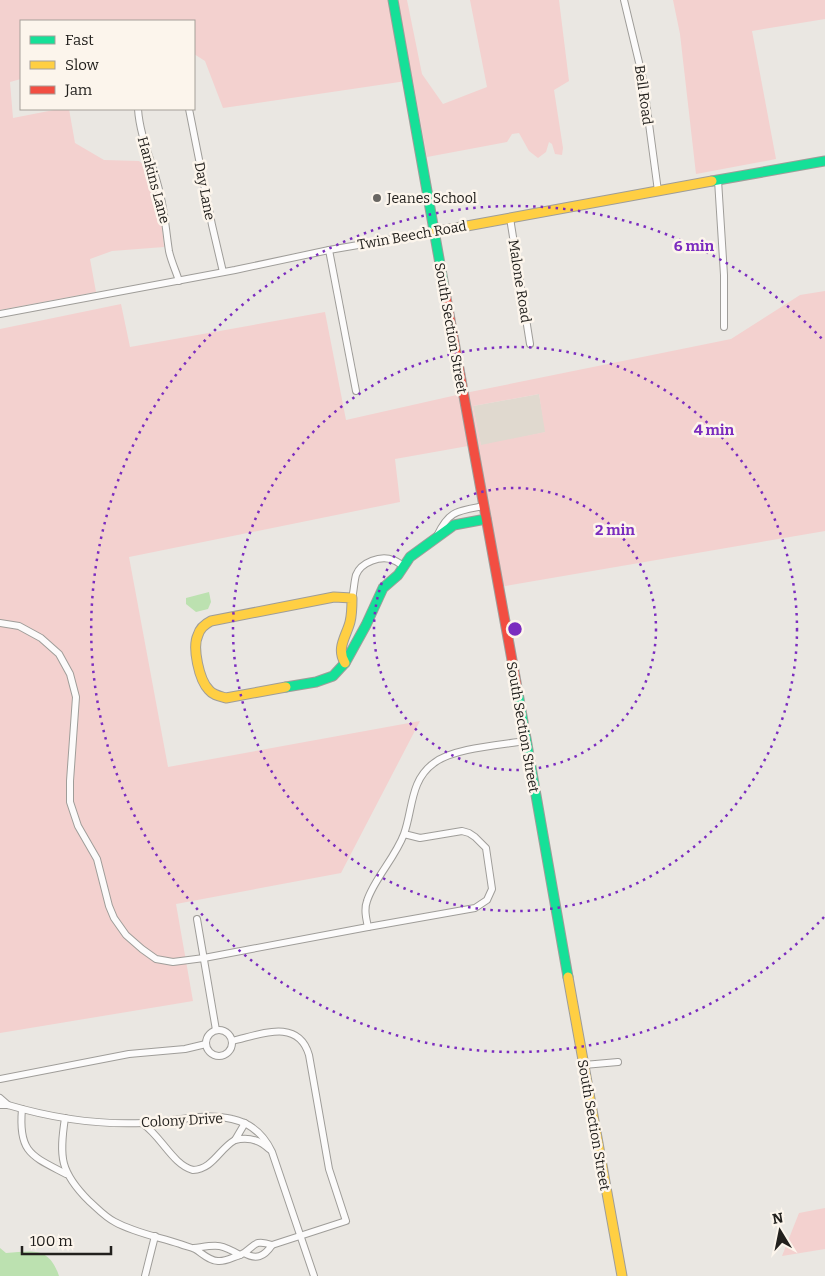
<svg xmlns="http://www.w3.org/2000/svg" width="825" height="1276" font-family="Bitter,serif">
<rect width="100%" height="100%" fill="#eae7e2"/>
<polygon fill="#e0d9cf" points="539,394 546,432 481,446 473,406"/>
<g fill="#f3d1cf" fill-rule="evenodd">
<polygon points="0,0 407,0 422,74 443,104 487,87 470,0 559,0 569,81 554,90 563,148 562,155 555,154 552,144 549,142 546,152 538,158 529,151 519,133 512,134 507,142 427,157 413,80 223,108 205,61 194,54 194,21 21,21 21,79 10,82 13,118 59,109 69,109 75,143 104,160 139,161 150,170 161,217 164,247 112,251 90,259 96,292 0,310"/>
<polygon points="673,0 825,0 825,19 752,31 776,159 696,174 680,34"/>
<path d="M825 291V531L494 588 468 446 395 459 400 502 129 557 168 767 420 721 341 873 176 904 193 1001 0 1033V329L121 304 130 347 325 312 346 420 470 392 731 339 800 295ZM539 394 545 432 481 445 473 406Z"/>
<polygon points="825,1208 825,1249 782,1256 799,1213"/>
</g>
<g fill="#bce1b0">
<polygon points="209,592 211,602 208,609 196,612 186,604 186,598"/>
<path d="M0 1248 6 1253C33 1251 49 1246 59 1276H0Z"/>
</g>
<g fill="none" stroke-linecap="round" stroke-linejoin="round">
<g stroke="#9f9d99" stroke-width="8">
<g id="street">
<polyline points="624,0 643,79 658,191"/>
<path d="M138 109C140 139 154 165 160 194 165 213 166 232 169 251 171 261 176 271 179 281"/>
<polyline points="189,109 212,225 223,272"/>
<polyline points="718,180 724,275 724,327"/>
<polyline points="510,218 530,344"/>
<polyline points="329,250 356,391"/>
<polyline points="0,314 235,270 329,250 434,232"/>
<path d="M437 536C449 510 458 511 484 506"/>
<path d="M352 598C354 591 354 582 356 575 361 562 381 555 393 560 397 561 400 564 403 566"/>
<polyline points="0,623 19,626 41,638 59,654 70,674 76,697 70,781 70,802 78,826 97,859 109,906 114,918 126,935 142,949 156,959 173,962 204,958 368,927"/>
<path d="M404 834 420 838 462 831 469 833 475 837 486 848 492 889 487 900 475 908 368 927C366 918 364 909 367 901 374 879 395 858 404 834 413 809 410 780 434 763 453 748 501 745 525 741"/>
<polyline points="197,919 216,1030"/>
<circle cx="219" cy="1043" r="13"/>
<path d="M232 1041C259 1035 298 1017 309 1055L329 1169 346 1221 272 1245"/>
<polyline points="584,1065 618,1062"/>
<polyline points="0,1079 129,1054 185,1049 206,1044"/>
<polyline points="0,1098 8,1105"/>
<path d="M0 1105H8C52 1118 99 1125 144 1123 173 1122 204 1112 232 1119 251 1123 264 1135 272 1152L314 1276"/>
<path d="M22 1109C18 1153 32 1156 66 1174"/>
<path d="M65 1118C59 1157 60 1172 89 1201 97 1208 105 1217 115 1222 135 1233 159 1237 180 1244 185 1246 190 1247 195 1249 202 1253 209 1261 218 1261 225 1262 233 1257 240 1255 219 1243 217 1245 194 1248"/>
<path d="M245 1123 235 1140C248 1137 259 1139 269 1149"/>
<path d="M143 1124C161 1136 173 1165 193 1170 213 1169 219 1149 235 1140"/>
<path d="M240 1255C255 1248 252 1238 272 1245 264 1257 256 1260 244 1253"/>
<polyline points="145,1276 155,1236"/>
</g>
</g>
<g stroke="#9f9d99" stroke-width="11">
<g id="fast">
<polyline points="393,0 445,292"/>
<polyline points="712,181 825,161"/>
<polyline points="286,687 316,682 333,676 345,663 366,625 383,588 398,575 410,557 454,525 486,519"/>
<polyline points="518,693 568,977"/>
</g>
</g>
<g stroke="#9f9d99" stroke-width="11">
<g id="slow">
<polyline points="434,232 712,181"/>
<path d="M286 687 226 698C219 696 213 695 209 690 199 680 192 647 198 635 200 628 205 624 211 621L334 597 352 598C352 606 352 614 350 622 346 637 336 648 345 663"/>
<polyline points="568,977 622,1276"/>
</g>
</g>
<g stroke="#9f9d99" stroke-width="11">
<polyline id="jam" points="445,292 518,693"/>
</g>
<use href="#street" stroke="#fcfbfb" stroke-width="6"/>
<use href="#fast" stroke="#16e098" stroke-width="9"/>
<use href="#slow" stroke="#ffcf43" stroke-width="9"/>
<use href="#jam" stroke="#f24e42" stroke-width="9"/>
</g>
<g fill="none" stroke="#7b2cbf" stroke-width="2.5" stroke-dasharray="2.5 5">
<circle cx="515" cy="629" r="141"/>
<circle cx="515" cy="629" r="282"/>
<path d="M824 917A423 423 0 1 1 824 341"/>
</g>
<circle fill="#686662" stroke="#fcf5ec" stroke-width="2" cx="377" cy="198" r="5"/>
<g text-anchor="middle" stroke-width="5" stroke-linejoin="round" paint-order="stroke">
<g font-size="14" fill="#22201d" stroke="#fcf5ec">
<text transform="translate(644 95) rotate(82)" y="5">Bell Road</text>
<text transform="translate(154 180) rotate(75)" y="5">Hankins Lane</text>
<text transform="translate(205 191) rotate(79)" y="5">Day Lane</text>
<text transform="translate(412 235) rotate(-10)" y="5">Twin Beech Road</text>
<text transform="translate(520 281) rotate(81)" y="5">Malone Road</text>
<text transform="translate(451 328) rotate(80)" y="5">South Section Street</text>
<text transform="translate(523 727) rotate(80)" y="5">South Section Street</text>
<text transform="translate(182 1120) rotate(-3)" y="5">Colony Drive</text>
<text transform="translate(594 1125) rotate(80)" y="5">South Section Street</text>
</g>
<g font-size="14" fill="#22201d" stroke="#fcf5ec" text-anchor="start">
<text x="387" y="203">Jeanes School</text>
</g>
</g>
<circle cx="515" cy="629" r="8" fill="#7b2cbf" stroke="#fcf5ec" stroke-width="2.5"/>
<g font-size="15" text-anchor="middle" font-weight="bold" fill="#7b2cbf" stroke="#fcf5ec" stroke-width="5" stroke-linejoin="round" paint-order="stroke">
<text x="694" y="251">6 min</text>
<text x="714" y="435">4 min</text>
<text x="615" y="535">2 min</text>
</g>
<rect x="20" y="20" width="175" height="90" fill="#fcf5ec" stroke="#a5a099"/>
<rect x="30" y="36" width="25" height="8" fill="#16e098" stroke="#a5a099"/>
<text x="65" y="45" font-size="15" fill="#22201d">Fast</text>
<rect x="30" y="61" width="25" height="8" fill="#ffcf43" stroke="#a5a099"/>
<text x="65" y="70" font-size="15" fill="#22201d">Slow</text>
<rect x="30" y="86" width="25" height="8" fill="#f24e42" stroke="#a5a099"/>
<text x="65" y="95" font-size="15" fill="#22201d">Jam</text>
<g transform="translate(780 1231) rotate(350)" stroke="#fcf5ec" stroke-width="4" paint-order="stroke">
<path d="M0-4L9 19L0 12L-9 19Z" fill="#22201d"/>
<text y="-8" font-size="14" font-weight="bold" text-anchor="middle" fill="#22201d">N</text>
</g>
<path d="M22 1246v8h89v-8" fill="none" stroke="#22201d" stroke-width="2.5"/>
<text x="30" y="1246" font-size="15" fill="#22201d" stroke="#fcf5ec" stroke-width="4" paint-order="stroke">100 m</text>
</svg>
